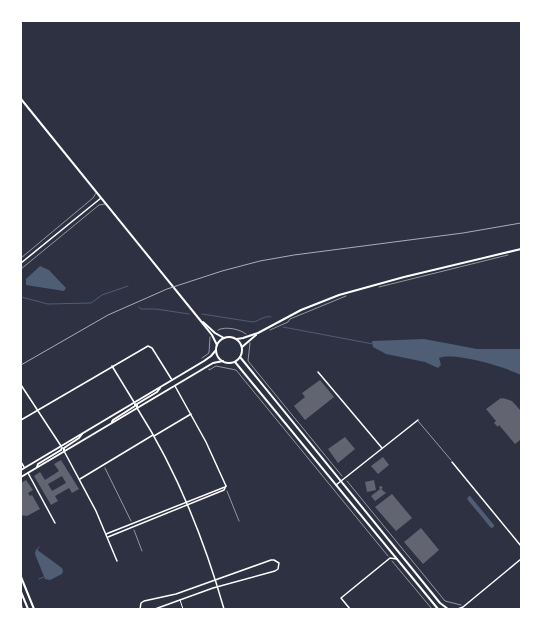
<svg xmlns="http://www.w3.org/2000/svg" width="542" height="630" font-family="Commissioner,sans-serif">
<rect width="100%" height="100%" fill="#2d3142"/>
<g fill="#4f5d75">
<polygon points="40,266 49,270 66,288 64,291 26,285 26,279"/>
<path d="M424 339 477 349H521V375C505 367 455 352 439 358L441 365 438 368 425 362 386 354 373 347 372 341Z"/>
<polygon points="469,496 470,496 494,525 494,527 491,528 467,499"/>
<polygon points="36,549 62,568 63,571 62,574 50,580 45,579 35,554"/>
</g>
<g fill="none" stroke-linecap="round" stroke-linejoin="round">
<g stroke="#4f5d75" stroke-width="1">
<polyline points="21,297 48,304 91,303 102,295 128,286"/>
<polyline points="139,307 141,309 156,309 189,314"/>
<path d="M202 314 253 322C259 321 265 315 271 317"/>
<polyline points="283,327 373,344"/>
<polyline points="37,550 39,547"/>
<polyline points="39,579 44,577"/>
</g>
</g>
<g fill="#626471" fill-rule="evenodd">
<polygon points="320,380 334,397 305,420 294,406 305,397 302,393"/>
<polygon points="501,398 502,399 503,398 512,401 520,410 521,409 521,442 520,440 515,444 499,425 498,427 494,423 496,421 486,409"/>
<polygon points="345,437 355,449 338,463 328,449"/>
<polygon points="383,457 389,465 378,474 371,466"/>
<path d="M61 460 79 489 72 493 69 488 55 496 58 501 51 505 34 476 40 472 45 480 59 471 54 464ZM62 476 66 483 52 491 48 484Z"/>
<polygon points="26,480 33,490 28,493 30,496 32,495 40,509 27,516 21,515 21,483"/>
<polygon points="374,480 376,490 367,492 365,482"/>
<polygon points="381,486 383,488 381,489 386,493 375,501 371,496 380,489 379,487"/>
<polygon points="392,494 412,518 396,531 375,507"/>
<polygon points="421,528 439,550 423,564 404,542"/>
</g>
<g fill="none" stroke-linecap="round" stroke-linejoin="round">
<g stroke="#fff" stroke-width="0.5">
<polyline points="379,287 508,255"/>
<path d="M218 330C225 326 240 329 246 334"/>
<polyline points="270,330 288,322 290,319 346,296"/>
<polyline points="250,343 248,361 342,476"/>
<polyline points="202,358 209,353 210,337"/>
<polyline points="209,369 209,370 216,366 236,370 388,556"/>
<polyline points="105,468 131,521"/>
<polyline points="347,481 445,601 461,605"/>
<polyline points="227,491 239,521"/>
<polyline points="134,530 142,551"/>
<polyline points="392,561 432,609"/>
<polyline points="21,603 23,609"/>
</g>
<g stroke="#fff" stroke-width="0.5">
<polyline points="21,258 93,198 96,193"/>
<polyline points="21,269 99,205 105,204"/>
<polyline points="418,421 451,460"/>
</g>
<polyline stroke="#fff" stroke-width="1" points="180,600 183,609"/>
<g stroke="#fff" stroke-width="1.5">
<polyline points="112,366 134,402"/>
<polyline points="318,372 382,448"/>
<polyline points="21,385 61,446"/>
<polyline points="175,386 206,442 226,486"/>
<polyline points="21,420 148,346 152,348 172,380"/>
<polyline points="154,436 191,414"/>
<polyline points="64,451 96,511 117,561"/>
<polyline points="21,462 24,467"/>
<polyline points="452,462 521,546"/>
<polyline points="28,473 55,523"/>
<polyline points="80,479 153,435"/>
<polyline points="336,485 418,420"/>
<polyline points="106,534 225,487"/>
<polyline points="108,537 224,490 226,486"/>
<polyline points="140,609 141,603 144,601 176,594 271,560 274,560 279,563 278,569 275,571 213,588 155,609"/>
<polyline points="350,609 341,598 390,558 397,559"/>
<polyline points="458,609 463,607 521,559"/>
</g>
<g stroke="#fff" stroke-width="1.5">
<polyline points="21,263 101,198"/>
<path d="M137 408C176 469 204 539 224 609"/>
</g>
<g stroke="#fff" stroke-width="2">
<polyline points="237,339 243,338 258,333 301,310 339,295 404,277 521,249"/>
<polyline points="242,347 256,335"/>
<polyline points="137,407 137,404 157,392 160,388"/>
<polyline points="112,422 113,420 135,406 135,404"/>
<polyline points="64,451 64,448 79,438 82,434"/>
<polyline points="37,467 38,464 61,450 62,448"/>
<polyline points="21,470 204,361 211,356 216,350"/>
<polyline points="21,477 213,363 223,361"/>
</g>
<g stroke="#fff" stroke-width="2">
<polyline points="21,99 200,320 212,335 217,345"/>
<polyline points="203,322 215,333 224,338"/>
<circle cx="229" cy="350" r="13"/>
<polyline points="240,357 440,603 448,609"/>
<polyline points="235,362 438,609"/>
<polyline points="21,577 34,609"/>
<polyline points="21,592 28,609"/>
</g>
<polyline stroke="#abadb3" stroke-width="1" points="21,365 108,315 167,289 222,271 260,261 294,255 463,233 521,223"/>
</g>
<rect width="542" height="630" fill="none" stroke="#ffffff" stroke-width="44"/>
</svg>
